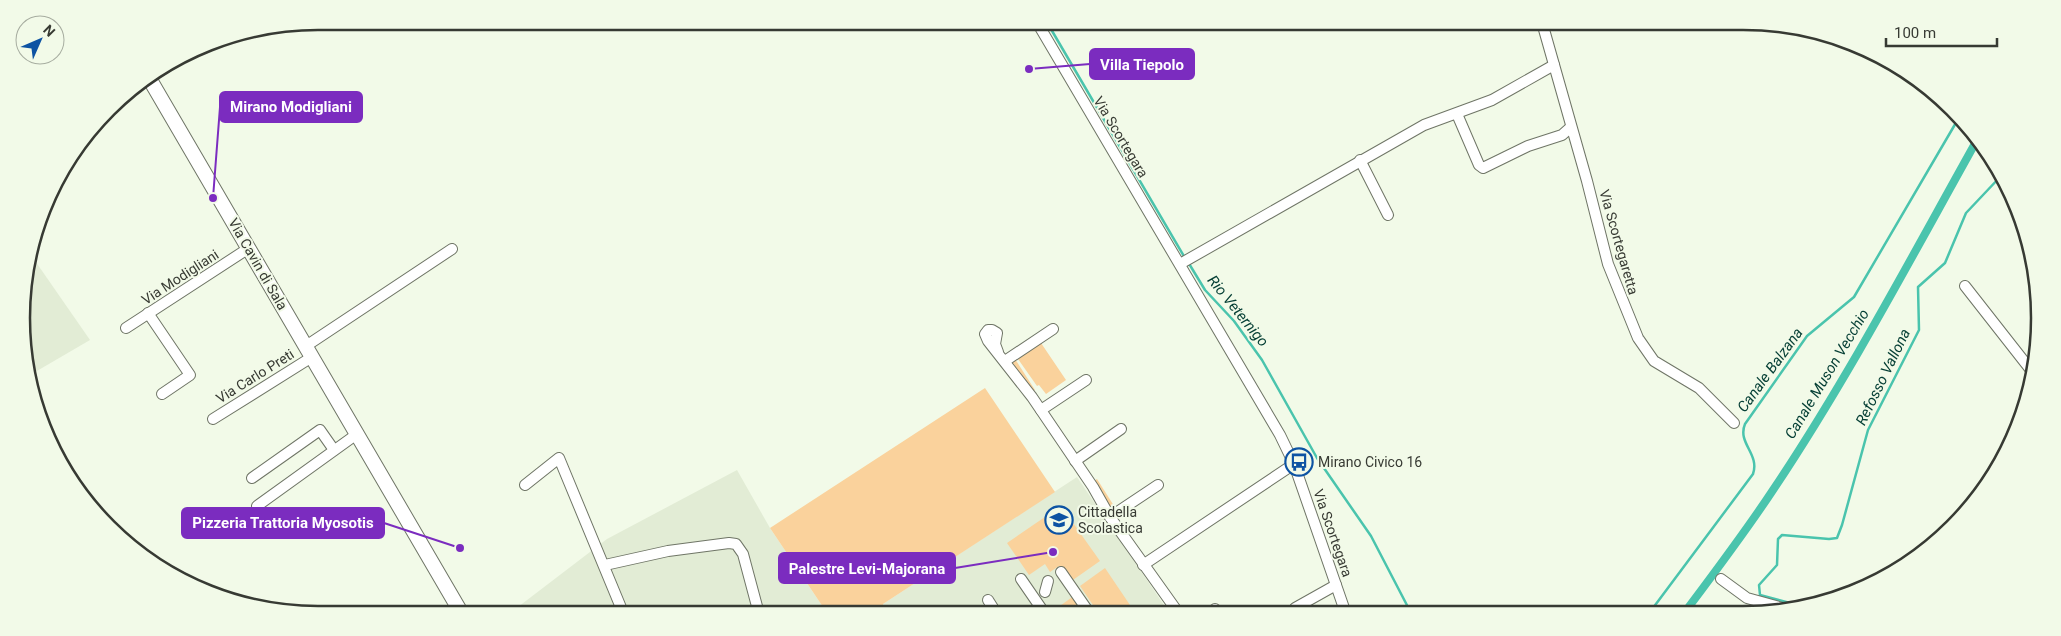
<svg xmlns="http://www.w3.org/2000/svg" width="2061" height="636" font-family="Roboto,sans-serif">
<rect width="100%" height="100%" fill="#f2fae8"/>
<g fill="#e2ecd5">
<polygon points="31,255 90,340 30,375 24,280"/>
<polygon points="737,470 770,528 825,610 514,610 607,539"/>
<polygon points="1077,477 1168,611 883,610 883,604"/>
</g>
<g fill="#fad29c">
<polygon points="1041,343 1066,380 1046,394 1039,385 1037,386 1018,359"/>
<polygon points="1015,359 1035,390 1033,391 1011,364"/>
<polygon points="985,388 1055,492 883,604 883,610 825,610 770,528"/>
<polygon points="1097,479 1116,509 1110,510 1094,481"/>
<polygon points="1061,506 1100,561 1070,582 1059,566 1050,572 1045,564 1029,575 1007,543"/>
<polygon points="1105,568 1134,611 1097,611 1080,586"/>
<polygon points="1075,595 1082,605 1073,611 1053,611"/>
</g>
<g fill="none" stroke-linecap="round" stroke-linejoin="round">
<g stroke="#4ac4ad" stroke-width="2.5">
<polyline points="1048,24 1185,258"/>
<polyline points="1188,262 1205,290 1234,321 1262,360 1317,458 1371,536 1410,611"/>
<polyline points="1801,606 1760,595 1759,585 1777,565 1778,539 1782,535 1829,539 1837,538 1842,525 1868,430 1919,330 1918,287 1945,263 1966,213 2000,177"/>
<path d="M1650 612 1753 474C1760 454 1737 443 1745 424L1807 336 1854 297 1957 121"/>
</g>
<path stroke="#4ac4ad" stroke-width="8" d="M1685 612C1715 572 1746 531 1773 490 1848 378 1911 258 1977 140"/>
<g stroke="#6f7566" stroke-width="12">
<g id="minor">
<polyline points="1038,24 1280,435 1294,464 1345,611"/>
<polyline points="1543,26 1587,181 1608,264 1638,338 1654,361 1699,388 1734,423"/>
<polyline points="1457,114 1479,165 1483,168 1528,146 1562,135 1571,127"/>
<polyline points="1360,160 1388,215"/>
<polyline points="1180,264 1424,125 1492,100 1554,65"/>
<polyline points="1965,286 2034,374"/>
<polyline points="148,313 190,375 162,394"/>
<polyline points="126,328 249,248"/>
<polyline points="306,346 452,249"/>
<polyline points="998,352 995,344 997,333 992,330 988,330 985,334 988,341 1032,397 1093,487 1110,517 1177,611"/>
<polyline points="1005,361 1053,329"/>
<polyline points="1041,410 1086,380"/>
<polyline points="213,419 312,357"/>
<polyline points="1075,461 1121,429"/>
<polyline points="252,478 320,430 334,450"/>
<polyline points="525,485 559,458 622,610"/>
<polyline points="257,506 357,434"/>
<polyline points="1110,517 1158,485"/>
<polyline points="605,565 668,551 729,543 736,544 743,554 758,610"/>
<polyline points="1143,565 1294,464"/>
<polyline points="1061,572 1088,611"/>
<polyline points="1021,579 1043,611"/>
<polyline points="1721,579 1747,598 1790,610"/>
<polyline points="1045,592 1048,581"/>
<polyline points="988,600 995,611"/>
<polyline points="1295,608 1336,585"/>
<polyline points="1213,611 1215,609"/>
</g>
</g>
<g stroke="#6f7566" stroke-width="16">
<polyline id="major" points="149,78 459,609"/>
</g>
<use href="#minor" stroke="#fff" stroke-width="10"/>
<use href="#major" stroke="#fff" stroke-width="14"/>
</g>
<defs>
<g id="bus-ring" transform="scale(1.4375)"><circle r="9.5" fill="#f2fae8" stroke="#0d53a3" stroke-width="1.5"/><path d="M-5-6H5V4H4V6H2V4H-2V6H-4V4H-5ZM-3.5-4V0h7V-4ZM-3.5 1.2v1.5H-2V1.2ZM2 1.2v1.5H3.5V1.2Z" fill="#0d53a3"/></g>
<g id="school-ring" transform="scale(1.4375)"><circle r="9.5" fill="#f2fae8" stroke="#0d53a3" stroke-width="1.5"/><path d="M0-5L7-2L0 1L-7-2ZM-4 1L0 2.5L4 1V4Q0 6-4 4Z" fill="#0d53a3"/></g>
</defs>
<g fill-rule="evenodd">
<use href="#bus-ring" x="1299" y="462"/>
<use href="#school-ring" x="1059" y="520"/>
</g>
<g text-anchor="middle" stroke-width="4" stroke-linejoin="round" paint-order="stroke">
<g font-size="14" fill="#373a33" stroke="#f2fae8">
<text transform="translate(1121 137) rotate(59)" y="5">Via Scortegara</text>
<text transform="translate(1619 242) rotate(74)" y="5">Via Scortegaretta</text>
<text transform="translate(258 264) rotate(60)" y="5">Via Cavin di Sala</text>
<text transform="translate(180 277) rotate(-33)" y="5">Via Modigliani</text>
<text transform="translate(255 376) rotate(-32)" y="5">Via Carlo Preti</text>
<text transform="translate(1333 533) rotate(71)" y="5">Via Scortegara</text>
</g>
<g font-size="14" fill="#373a33" stroke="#f2fae8" text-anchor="start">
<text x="1318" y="467">Mirano Civico 16</text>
<text x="1078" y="517">Cittadella<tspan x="1078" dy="16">Scolastica</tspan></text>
</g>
<g font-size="15" font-style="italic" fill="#043e34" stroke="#f2fae8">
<text transform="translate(1238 311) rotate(51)" y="5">Rio Veternigo</text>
<text transform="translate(1770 370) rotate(-54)" y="5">Canale Balzana</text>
<text transform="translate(1827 374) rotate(-59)" y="5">Canale Muson Vecchio</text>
<text transform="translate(1883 377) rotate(-64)" y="5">Refosso Vallona</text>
</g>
</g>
<path d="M0 0H2061V636H0ZM318 30H1743A288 288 0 0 1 2031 318V318A288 288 0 0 1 1743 606H318A288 288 0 0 1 30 318V318A288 288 0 0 1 318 30Z" fill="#f2fae8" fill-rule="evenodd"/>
<path fill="none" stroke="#373a33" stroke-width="2.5" d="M318 30H1743A288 288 0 0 1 2031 318V318A288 288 0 0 1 1743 606H318A288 288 0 0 1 30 318V318A288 288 0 0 1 318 30Z"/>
<path fill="none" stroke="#7b2cbf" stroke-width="2" d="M1029 69L1090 64M213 198L220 107M460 548L384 523M1053 552L955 568"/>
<g fill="#7b2cbf" stroke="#f2fae8" stroke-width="2">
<circle cx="1029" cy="69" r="5"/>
<circle cx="213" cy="198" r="5"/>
<circle cx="460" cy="548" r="5"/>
<circle cx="1053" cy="552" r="5"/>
</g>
<g fill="#7b2cbf" stroke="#7b2cbf" stroke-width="2">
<rect x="1090" y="49" width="104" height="30" rx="5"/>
<rect x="220" y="92" width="142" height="30" rx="5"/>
<rect x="182" y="508" width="202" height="30" rx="5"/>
<rect x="779" y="553" width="176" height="30" rx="5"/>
</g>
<g font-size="15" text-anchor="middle" font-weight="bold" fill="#fff">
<text x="1142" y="70">Villa Tiepolo</text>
<text x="291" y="112">Mirano Modigliani</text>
<text x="283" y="528">Pizzeria Trattoria Myosotis</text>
<text x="867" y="574">Palestre Levi-Majorana</text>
</g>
<g transform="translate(40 40) rotate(45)"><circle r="24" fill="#f2fae8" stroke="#a7ada0"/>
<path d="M0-4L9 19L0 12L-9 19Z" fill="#0d53a3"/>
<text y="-8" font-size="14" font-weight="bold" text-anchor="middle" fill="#373a33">N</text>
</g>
<path d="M1886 38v8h111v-8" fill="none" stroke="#373a33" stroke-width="2.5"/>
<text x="1894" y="38" font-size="15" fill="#373a33" stroke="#f2fae8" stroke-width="4" paint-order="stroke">100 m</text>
</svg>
